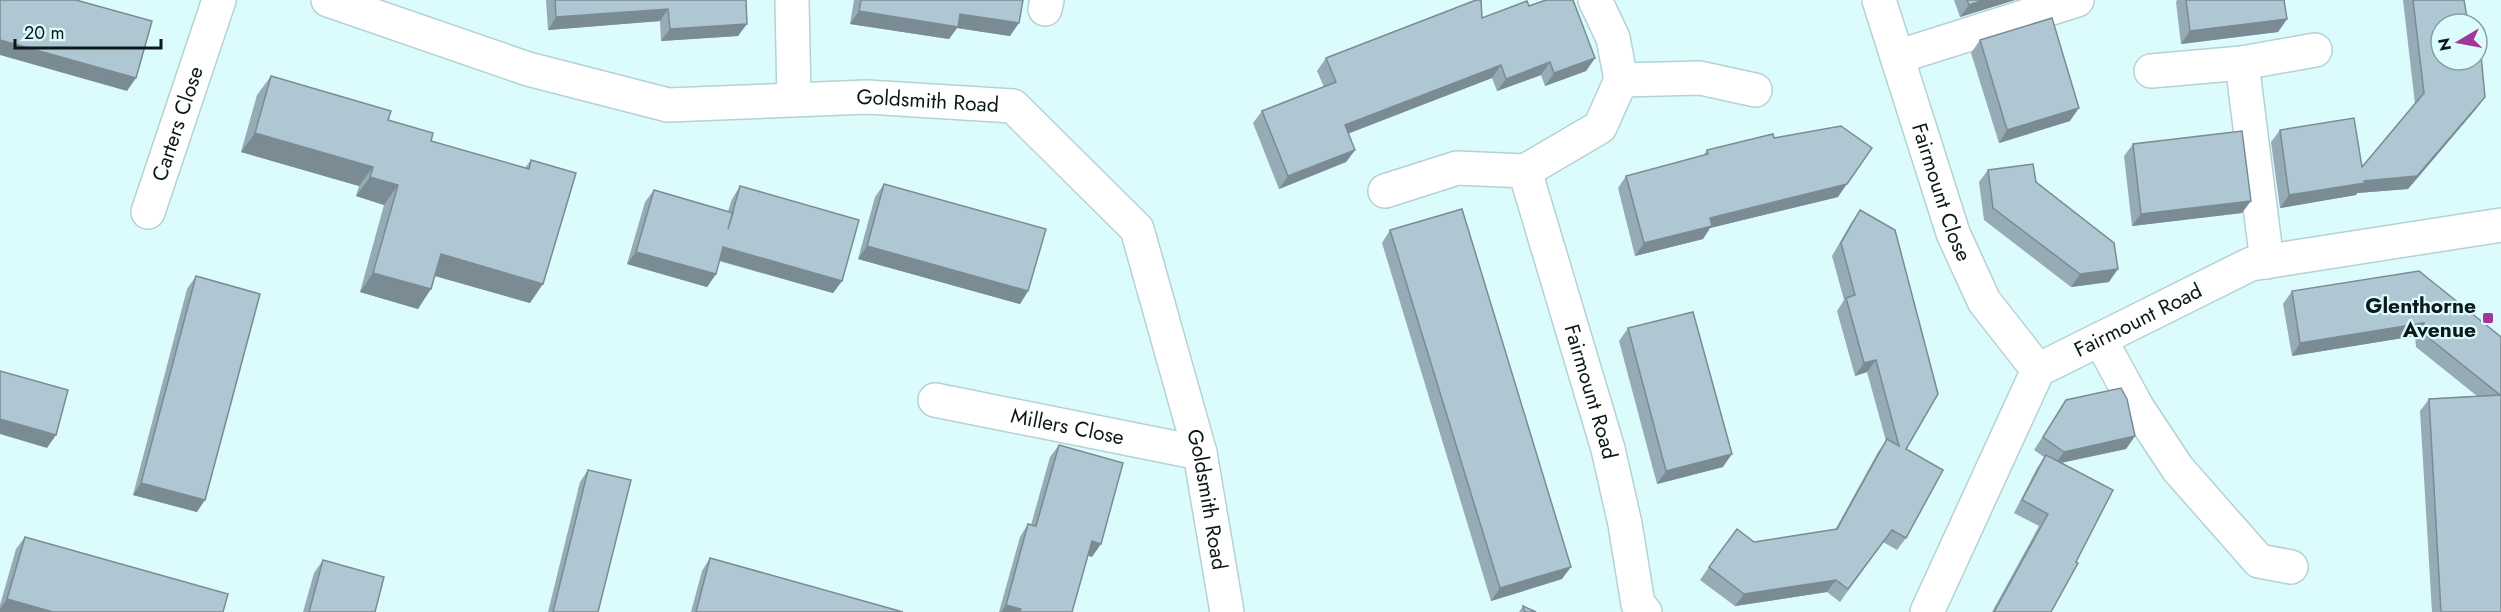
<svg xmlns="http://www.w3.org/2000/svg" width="2501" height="612" font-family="Jost,sans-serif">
<rect width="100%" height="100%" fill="#dcfbfd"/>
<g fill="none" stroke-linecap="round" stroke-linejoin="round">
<g stroke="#b4d2d4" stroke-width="36">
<g id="minor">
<path id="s1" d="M328 0 528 69 668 105 867 97 1013 106 1137 229 1200 453 1227 612"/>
<polyline points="792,0 794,100"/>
<polyline points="1595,0 1613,38 1621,80"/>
<path id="s2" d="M1879 0 1953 233 1984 301 2038 370"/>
<polyline points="1045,9 1047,0"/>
<polyline points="1897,57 2077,0"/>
<polyline points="2242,63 2267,262"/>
<polyline points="2151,71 2242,63 2315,50"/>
<polyline points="1621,80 1700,78 1755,90"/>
<polyline points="1525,171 1600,127 1621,80"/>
<path id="s3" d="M1385 191 1457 168 1525 171 1608 449 1625 524 1638 604 1645 612"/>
<path id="s4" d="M148 212 219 0"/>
<polyline points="2100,339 2137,407 2178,469 2259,561 2291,567"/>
<path id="s5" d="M935 400 1200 453"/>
<path id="s6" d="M1927 612 2038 370 2251 264 2501 225"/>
</g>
</g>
<use href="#minor" stroke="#fff" stroke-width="33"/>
</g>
<g fill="#96abb5">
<polygon points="546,0 746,0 738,36 661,41 660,21 548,30"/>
<polygon points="854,0 1023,0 1010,36 957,28 949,39 850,24"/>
<polygon points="1954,0 2015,0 1960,17"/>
<polygon points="2177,0 2284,0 2287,19 2278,32 2181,44 2176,2"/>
<polygon points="2403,0 2464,0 2476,109 2408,189 2357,193 2356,195 2280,208 2271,142 2280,130 2362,167 2415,104"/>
<polygon points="1482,18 1595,58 1586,71 1545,86 1541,75 1497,91 1492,78 1348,133 1355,150 1346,162 1279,189 1253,123 1262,111 1324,87 1317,71 1326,58"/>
<polygon points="1980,40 2070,121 1999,143 1971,53"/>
<polygon points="271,76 388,120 431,141 525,168 531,160 530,303 435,276 418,309 360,292 384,205 356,196 359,186 241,152 257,95"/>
<polygon points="1774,138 1838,197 1710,228 1703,239 1635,256 1618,188 1626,176 1703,156 1707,150"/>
<polygon points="2133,144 2242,213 2132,226 2124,156"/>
<polygon points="1988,170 2036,182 2109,282 2071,287 1984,220 1979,182"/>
<polygon points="884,184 1028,291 1020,304 858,259 875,197"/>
<polygon points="740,186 842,281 833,293 719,261 716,274 707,287 627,264 645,202 654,190 728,211 732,199"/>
<polygon points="1860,210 1906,449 1906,538 1897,550 1883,542 1840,602 1827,592 1735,606 1700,580 1709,567 1754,542 1835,530 1878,452 1886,441 1867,372 1855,376 1837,311 1844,300 1832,256 1851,223"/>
<polygon points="1390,230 1562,579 1491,601 1382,243"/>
<polygon points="196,276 197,512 133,495 187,289"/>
<polygon points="2292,291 2501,337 2501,612 2432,612 2420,411 2429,399 2477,396 2416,347 2415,336 2292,356 2283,304"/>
<polygon points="1628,328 1723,467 1657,484 1619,341"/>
<polygon points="2066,400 2135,436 2126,449 2061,463 2076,562 2051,612 1992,612 2039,526 2014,513 2037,468 2044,457 2034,450"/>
<polygon points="1059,445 1092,557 1088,555 1072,612 999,612 1020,537 1028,524 1031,525 1050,457"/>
<polygon points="588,470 598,612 548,612 580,482"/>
<polygon points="25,537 223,612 0,612 0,605 16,549"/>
<polygon points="710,558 903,612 691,612 702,571"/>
<polygon points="323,560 375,612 303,612 314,573"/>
<polygon points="1523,606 1536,612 1519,612"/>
</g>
<g fill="#7a8b94">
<polygon points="1984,0 2015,0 1960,17 1969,5"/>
<polygon points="668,9 660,21 548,30 556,17"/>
<polygon points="859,11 960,14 1019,23 1010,36 957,28 949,39 850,24"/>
<polygon points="2287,19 2278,32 2181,44 2190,31"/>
<polygon points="747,24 738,36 661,41 670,29"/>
<polygon points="0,40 136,78 127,91 0,55"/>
<polygon points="1595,58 1586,71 1545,86 1554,73"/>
<polygon points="1550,62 1541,75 1497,91 1506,79"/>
<polygon points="1501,65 1492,78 1337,138 1345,125"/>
<polygon points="2485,97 2476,109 2408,189 2357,193 2356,195 2280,208 2289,195 2364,181"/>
<polygon points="2079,108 2070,121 1999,143 2007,130"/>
<polygon points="255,133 373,167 359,186 241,152"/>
<polygon points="1355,150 1346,162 1279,189 1288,176"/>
<polygon points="370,177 398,185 384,205 356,196"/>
<polygon points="1847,184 1838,197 1710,228 1703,239 1635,256 1644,243 1710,218"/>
<polygon points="2251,201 2242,213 2132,226 2141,214"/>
<polygon points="867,246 1028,291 1020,304 858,259"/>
<polygon points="723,247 842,281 833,293 714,259"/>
<polygon points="636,252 716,274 707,287 627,264"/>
<polygon points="441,254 543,284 530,303 428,274"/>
<polygon points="2118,269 2109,282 2071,287 2080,274"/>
<polygon points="373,273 431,289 418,309 360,292"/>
<polygon points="2424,323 2415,336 2292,356 2300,343"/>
<polygon points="1876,360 1867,372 1855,376 1864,363"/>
<polygon points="0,419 56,435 47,448 0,434"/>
<polygon points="2135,436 2126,449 2055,464 2064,452"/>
<polygon points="1732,454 1723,467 1657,484 1666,471"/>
<polygon points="141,483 205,500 197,512 133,495"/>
<polygon points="1092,541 1101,544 1092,557 1083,554"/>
<polygon points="1571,567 1562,579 1491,601 1500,588"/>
<polygon points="1836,580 1827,592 1735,606 1744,594"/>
<polygon points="7,599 53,612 0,612 0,609"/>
<polygon points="1006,605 1021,609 1019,612 1001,612"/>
</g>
<g fill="#aec7d3" stroke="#7a8b94" stroke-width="1.5">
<polygon points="0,0 76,0 152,21 136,78 0,40"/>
<polygon points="555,0 746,0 747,24 670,29 668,9 556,17"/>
<polygon points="861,0 1023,0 1019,23 960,14 958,27 859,11"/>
<polygon points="1476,0 1481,0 1482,18 1527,1 1529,6 1546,0 1573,0 1595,58 1554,73 1550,62 1506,79 1501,65 1345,125 1355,150 1288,176 1262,111 1336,82 1326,58"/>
<polygon points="1967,0 1984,0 1969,5"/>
<polygon points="2186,0 2284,0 2287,19 2190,31"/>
<polygon points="2413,0 2464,0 2468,24 2441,24 2441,60 2477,60 2477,55 2481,55 2485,97 2417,176 2364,181 2365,183 2289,195 2280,130 2354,118 2362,167 2424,93"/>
<polygon points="2052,18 2079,108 2007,130 1980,40"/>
<polygon points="271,76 391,111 388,120 433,133 431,141 529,169 531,160 576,173 543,284 441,254 431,289 373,273 398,185 370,177 373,167 255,133"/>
<polygon points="1841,126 1872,148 1847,184 1710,218 1712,226 1644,243 1626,176 1708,154 1707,150 1773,134 1774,138"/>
<polygon points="2242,131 2251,201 2141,214 2133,144"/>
<polygon points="2033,164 2036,182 2114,243 2118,269 2080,274 1993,208 1988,170"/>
<polygon points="884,184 1046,229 1028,291 867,246"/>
<polygon points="740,186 859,220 842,281 723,247 716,274 636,252 654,190 733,213 728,229"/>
<polygon points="1462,209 1571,567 1500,588 1390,230"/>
<polygon points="1860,210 1895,230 1938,394 1906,449 1943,470 1906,538 1892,530 1848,589 1836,580 1744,594 1709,567 1737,529 1754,542 1837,529 1887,439 1899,446 1876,360 1864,363 1846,298 1855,295 1841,243"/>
<polygon points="2419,271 2501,337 2501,612 2441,612 2429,399 2500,395 2424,334 2424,323 2300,343 2292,291"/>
<polygon points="196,276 260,294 205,500 141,483"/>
<polygon points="1693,312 1732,454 1666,471 1628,328"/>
<polygon points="0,371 68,390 56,435 0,419"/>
<polygon points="2121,388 2127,399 2135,436 2064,452 2043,437 2066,400"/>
<polygon points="1059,445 1123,463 1101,544 1092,541 1072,612 1020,612 1021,609 1006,605 1028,524 1036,526"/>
<polygon points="2046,455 2113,490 2076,562 2078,563 2051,612 1994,612 2048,514 2022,500"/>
<polygon points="588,470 631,480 598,612 553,612"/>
<polygon points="25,537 228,594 223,612 53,612 7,599"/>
<polygon points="710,558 903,612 696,612"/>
<polygon points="323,560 384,577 375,612 309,612"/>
<polygon points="1523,606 1536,612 1525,612"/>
</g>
<rect fill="#a13798" stroke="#dcfbfd" stroke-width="2" x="2482" y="312" width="12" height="12" rx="3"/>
<g text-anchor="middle" stroke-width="4.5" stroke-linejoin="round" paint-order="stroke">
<g font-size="21" fill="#0d1819" stroke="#dcfbfd">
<text dy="7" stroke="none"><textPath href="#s1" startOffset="616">Goldsmith Road</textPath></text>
<text dy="7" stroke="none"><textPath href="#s4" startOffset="93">Carters Close</textPath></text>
<text dy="7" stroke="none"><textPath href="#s2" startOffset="202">Fairmount Close</textPath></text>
<text dy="7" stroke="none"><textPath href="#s6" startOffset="378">Fairmount Road</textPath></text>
<text dy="7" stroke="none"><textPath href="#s3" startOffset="374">Fairmount Road</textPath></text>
<text dy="7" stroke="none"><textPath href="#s5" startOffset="135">Millers Close</textPath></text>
<text dy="7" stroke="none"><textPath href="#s1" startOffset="1156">Goldsmith Road</textPath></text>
</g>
<g font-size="21" font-weight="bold" fill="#0d1819" stroke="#dcfbfd" text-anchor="end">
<text x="2476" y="313">Glenthorne<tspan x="2476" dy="24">Avenue</tspan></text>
</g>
</g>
<g transform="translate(2459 42) rotate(260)"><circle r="28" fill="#dcfbfd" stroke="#89a0a2" stroke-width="1.5"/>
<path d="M0-4.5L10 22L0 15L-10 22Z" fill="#a13798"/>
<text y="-9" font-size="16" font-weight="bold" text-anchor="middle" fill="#0d1819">N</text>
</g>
<path d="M15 39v9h146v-9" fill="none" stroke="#0d1819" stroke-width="3"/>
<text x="24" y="39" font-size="18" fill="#0d1819" stroke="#dcfbfd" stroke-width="4.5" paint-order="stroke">20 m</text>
</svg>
